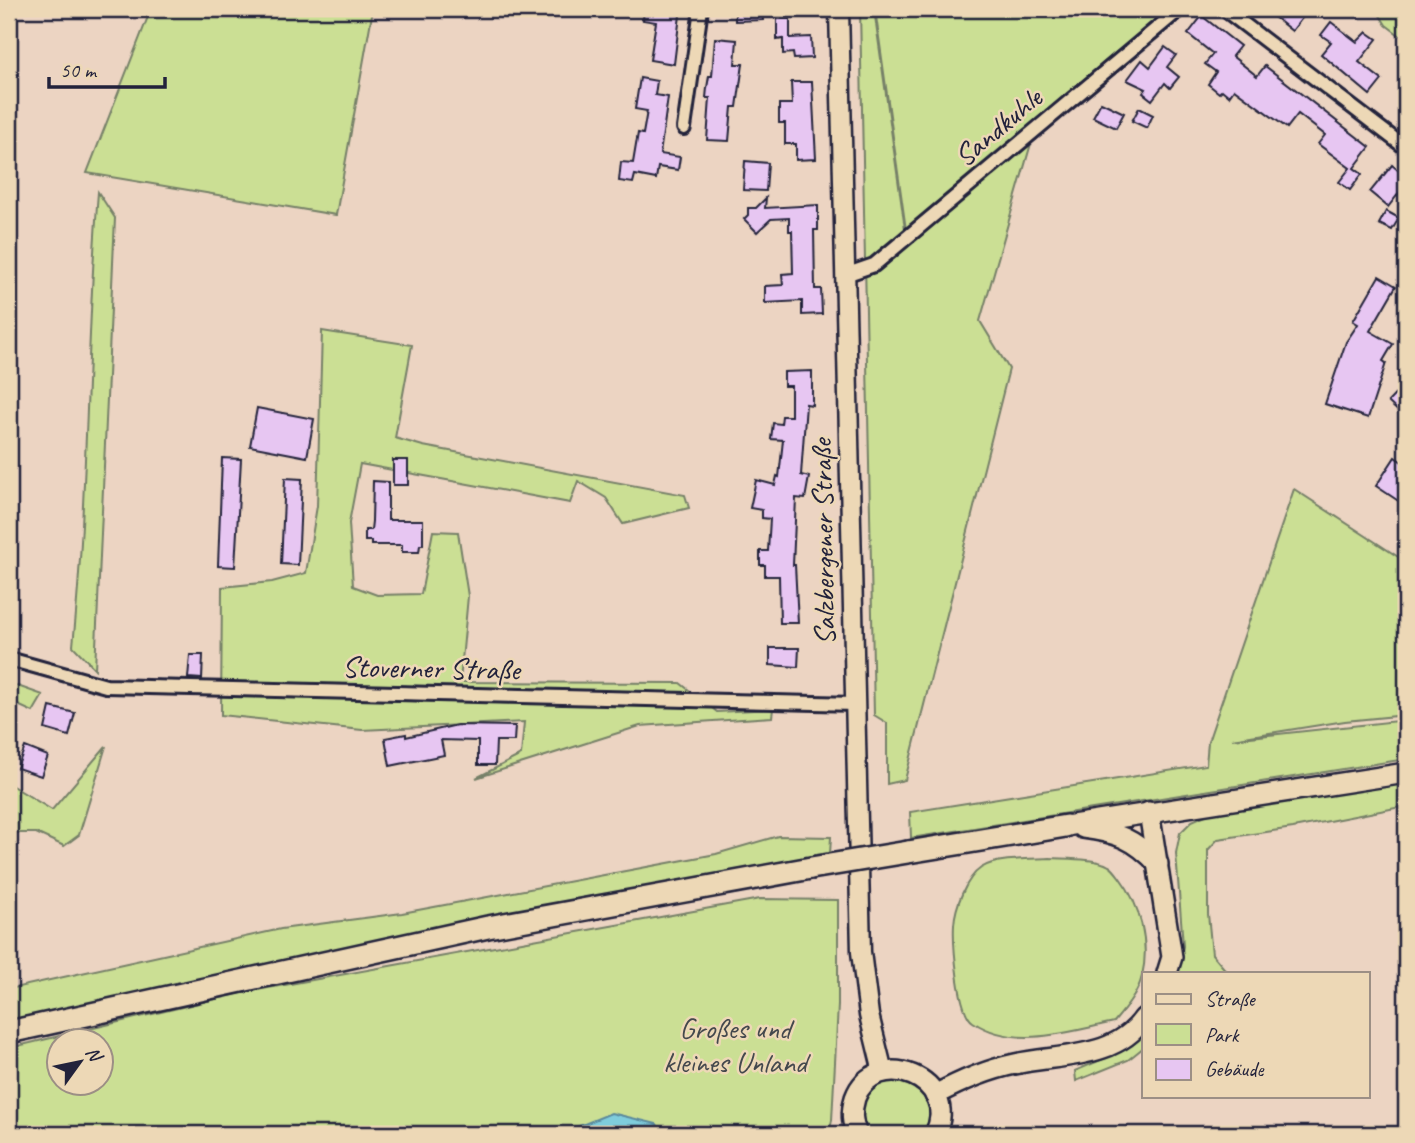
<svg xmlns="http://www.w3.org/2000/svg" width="1415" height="1143" font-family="Caveat,sans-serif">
<rect width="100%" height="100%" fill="#ecd4c2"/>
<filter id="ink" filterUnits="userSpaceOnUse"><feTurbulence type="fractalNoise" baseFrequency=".0143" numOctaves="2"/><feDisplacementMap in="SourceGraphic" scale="14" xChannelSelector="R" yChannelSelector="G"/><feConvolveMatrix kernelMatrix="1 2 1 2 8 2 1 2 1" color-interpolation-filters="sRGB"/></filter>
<g filter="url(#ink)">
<g fill="#cbdf94" stroke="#768068" stroke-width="2" fill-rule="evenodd">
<polygon points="151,9 373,9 336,215 87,173"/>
<polygon points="860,9 874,9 907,243 1032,140 980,321 1009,369 905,780 887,784 887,723 874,715"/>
<polygon points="875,9 1167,9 906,230"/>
<polygon points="1376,9 1406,9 1406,40 1386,25"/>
<path d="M98 192 115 218 95 669 73 646C88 496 86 343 98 192Z"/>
<polygon points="322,331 412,345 395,438 423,446 685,495 689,508 623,524 606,498 578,481 570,503 360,464 349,523 353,586 377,595 421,594 433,531 458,532 468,596 460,682 680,683 717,712 773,709 772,717 640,726 476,778 521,755 524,722 362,730 221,715 222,587 272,582 306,573 317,506"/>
<polygon points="1294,489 1406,562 1406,715 1345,721 1232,739 1406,720 1406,759 911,838 910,812 1206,765 1208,742"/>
<polygon points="9,683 43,695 33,712 9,701"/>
<polygon points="106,746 79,835 64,846 36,833 9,833 9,784 52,810"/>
<polygon points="1406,782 1406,806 1293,828 1218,839 1208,850 1208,914 1212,954 1228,973 1178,973 1183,946 1176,853 1180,833 1192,821 1210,813"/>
<polygon points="778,836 831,837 830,854 306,956 9,1026 9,989 281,929 402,913 716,854"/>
<path d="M1050 858C1065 859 1096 858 1109 866 1113 868 1117 874 1120 878 1140 904 1150 943 1142 976 1138 994 1125 1009 1114 1022 1069 1032 1015 1050 973 1022 958 1013 953 943 954 925 955 907 966 878 981 868 996 858 1032 859 1050 858Z"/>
<path d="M760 899 838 900V1005L832 1120 829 1134H9V1048L241 993ZM60 1042H102V1084H60Z"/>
<polygon points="1144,1032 1144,1047 1128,1060 1076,1081 1075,1071 1122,1051"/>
<path d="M897 1080C925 1085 937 1109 925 1134H867C854 1108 868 1083 897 1080Z"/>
</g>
<polygon fill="#7fcddc" stroke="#5a899c" stroke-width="2" points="611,1113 657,1124 661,1134 560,1134"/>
<g fill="#e7c6f2" stroke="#22223b" stroke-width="2">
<polygon points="644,9 677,9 676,14 680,15 674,64 650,60 656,22 643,20"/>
<polygon points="735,9 762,9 763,20 735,21"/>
<polygon points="1264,9 1309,9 1292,31"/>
<polygon points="1202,16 1240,46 1232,56 1257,76 1265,66 1370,147 1354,168 1362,174 1350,190 1339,182 1350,168 1318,144 1325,135 1298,114 1287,128 1234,89 1229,96 1222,90 1219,93 1208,84 1216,72 1205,64 1213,54 1188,34"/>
<polygon points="777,19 790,19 790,38 811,37 812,58 794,59 793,53 783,54 783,39 777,40"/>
<polygon points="1331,22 1357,42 1367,32 1377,39 1359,62 1382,80 1370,95 1321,54 1331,42 1321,35"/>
<polygon points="715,38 737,40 735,64 743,64 737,107 732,107 729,141 707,140 710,98 706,98 707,88 709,76 712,76"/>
<polygon points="1165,47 1176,55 1167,67 1179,77 1170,88 1165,83 1152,100 1143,93 1146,89 1127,80 1142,60 1150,67"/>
<polygon points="640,78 657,81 655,95 668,97 660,154 680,157 678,170 658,167 656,179 635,175 633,183 619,181 621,162 633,163 638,133 643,134 647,111 635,109"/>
<polygon points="791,82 812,82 816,159 796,160 796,144 785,144 785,123 779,123 779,104 792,104"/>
<polygon points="1101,102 1124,113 1116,128 1093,117"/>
<polygon points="1139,108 1153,115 1147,128 1132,121"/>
<polygon points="745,161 768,163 766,191 743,190"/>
<polygon points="1392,165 1406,177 1406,184 1388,207 1370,192"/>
<polygon points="766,198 765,208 818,205 818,230 814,230 815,289 821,289 822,314 802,315 802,301 765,303 765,286 783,285 782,274 793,273 792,231 789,231 789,218 771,219 757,232 744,219 748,215 748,208 756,208"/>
<polygon points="1386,211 1399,218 1392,230 1379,224"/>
<polygon points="1379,276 1396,286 1370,331 1393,344 1383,361 1386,363 1368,418 1325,404 1346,342 1358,324 1353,321"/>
<polygon points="812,371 812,405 806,404 801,475 809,477 805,499 796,498 793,565 795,565 798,623 780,623 779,576 765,576 765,565 760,565 760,551 768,551 770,519 762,518 762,510 750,508 756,480 775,485 777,476 779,477 783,440 771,439 773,423 781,424 782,416 791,416 791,386 784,386 784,372"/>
<polygon points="1406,383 1406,419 1388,402"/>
<polygon points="257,408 314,419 307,457 250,446"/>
<polygon points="1395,457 1406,465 1406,506 1376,486"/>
<polygon points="222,458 241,459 235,567 218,566"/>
<rect x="393" y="460" width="15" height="25"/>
<polygon points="285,478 302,479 298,565 281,564"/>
<polygon points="373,481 388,482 388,520 423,520 423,545 420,545 419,552 402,552 402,545 371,545 371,541 365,541 365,530 371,530 372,521"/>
<polygon points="770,648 799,648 798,667 770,665"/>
<polygon points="190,655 203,655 202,679 188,678"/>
<polygon points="50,707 75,713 69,736 45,729"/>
<polygon points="457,725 515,726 514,741 496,741 495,765 478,765 478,741 441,740 444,755 390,766 385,738 406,734 406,737"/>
<polygon points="25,747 48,756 41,776 17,768"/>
</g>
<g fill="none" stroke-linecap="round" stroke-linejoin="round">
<g stroke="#22223b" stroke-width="18">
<g id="street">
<polyline points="1224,9 1406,148"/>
<polyline points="684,128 701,9"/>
<polyline points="845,275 874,265 1180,9"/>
<polyline points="9,659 106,686 855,704"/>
</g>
</g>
<g stroke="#22223b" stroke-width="23">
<polyline id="secondary" points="839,9 861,952 869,1015 883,1072"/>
</g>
<g stroke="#22223b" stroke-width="24">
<g id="primary">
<polyline points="1149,812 1172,957 1167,973"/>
<polyline points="1066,826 1406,773"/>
<path d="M1083 828C1116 832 1135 839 1158 864"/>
<path d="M935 1095C961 1081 986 1070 1015 1064 1059 1054 1115 1060 1144 1018"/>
<path d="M857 1134C851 1122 851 1111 855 1098 875 1044 962 1079 935 1134"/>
</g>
</g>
<g stroke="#22223b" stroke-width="26">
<g id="highway">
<polyline points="908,852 1066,826"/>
<polyline points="9,1032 488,927 811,868"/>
</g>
</g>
<use href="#street" stroke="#edd8b6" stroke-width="12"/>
<use href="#secondary" stroke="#edd8b6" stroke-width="18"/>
<use href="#primary" stroke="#edd8b6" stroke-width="19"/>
<use href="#highway" stroke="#edd8b6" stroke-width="21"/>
<g stroke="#22223b" stroke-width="26" stroke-linecap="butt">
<polyline id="highway-bridge" points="811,868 908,852"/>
</g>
<use href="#highway-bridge" stroke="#edd8b6" stroke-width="21"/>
</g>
</g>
<g text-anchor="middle" stroke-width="5" stroke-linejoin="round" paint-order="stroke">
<g font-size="30" fill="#22223b" stroke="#edd8b6">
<text transform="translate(998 127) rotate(-40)" y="10">Sandkuhle</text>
<text transform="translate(823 542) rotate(-91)" y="10">Salzbergener Straße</text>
<text transform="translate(431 668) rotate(1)" y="10">Stoverner Straße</text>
</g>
<g font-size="30" fill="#44484d" stroke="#edd8b6">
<text x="735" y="1038">Großes und<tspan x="735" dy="34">kleines Unland</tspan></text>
</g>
</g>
<rect width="1415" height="1143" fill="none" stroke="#edd8b6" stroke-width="35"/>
<rect x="18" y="18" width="1380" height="1108" fill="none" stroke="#22223b" stroke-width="2.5" filter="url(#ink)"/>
<rect x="1142" y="972" width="228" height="126" fill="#edd8b6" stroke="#9c8f85" stroke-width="2"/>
<rect x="1156" y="994" width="35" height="10" fill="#edd8b6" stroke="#9c8f85" stroke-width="2"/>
<text x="1205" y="1006" font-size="21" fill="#22223b">Straße</text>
<rect x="1156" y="1024" width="35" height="21" fill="#cbdf94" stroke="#9c8f85" stroke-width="2"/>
<text x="1205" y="1042" font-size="21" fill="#22223b">Park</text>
<rect x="1156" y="1059" width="35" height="21" fill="#e7c6f2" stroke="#9c8f85" stroke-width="2"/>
<text x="1205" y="1076" font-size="21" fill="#22223b">Gebäude</text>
<g transform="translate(80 1062) rotate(57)"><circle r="33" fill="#edd8b6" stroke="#9c8f85" stroke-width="2"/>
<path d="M0-5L12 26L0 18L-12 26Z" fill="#22223b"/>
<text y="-10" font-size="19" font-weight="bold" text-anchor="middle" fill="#22223b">N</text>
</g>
<path d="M49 77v10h116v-10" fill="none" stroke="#22223b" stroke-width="3.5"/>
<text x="60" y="77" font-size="21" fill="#22223b" stroke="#edd8b6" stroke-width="5" paint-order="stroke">50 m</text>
</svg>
